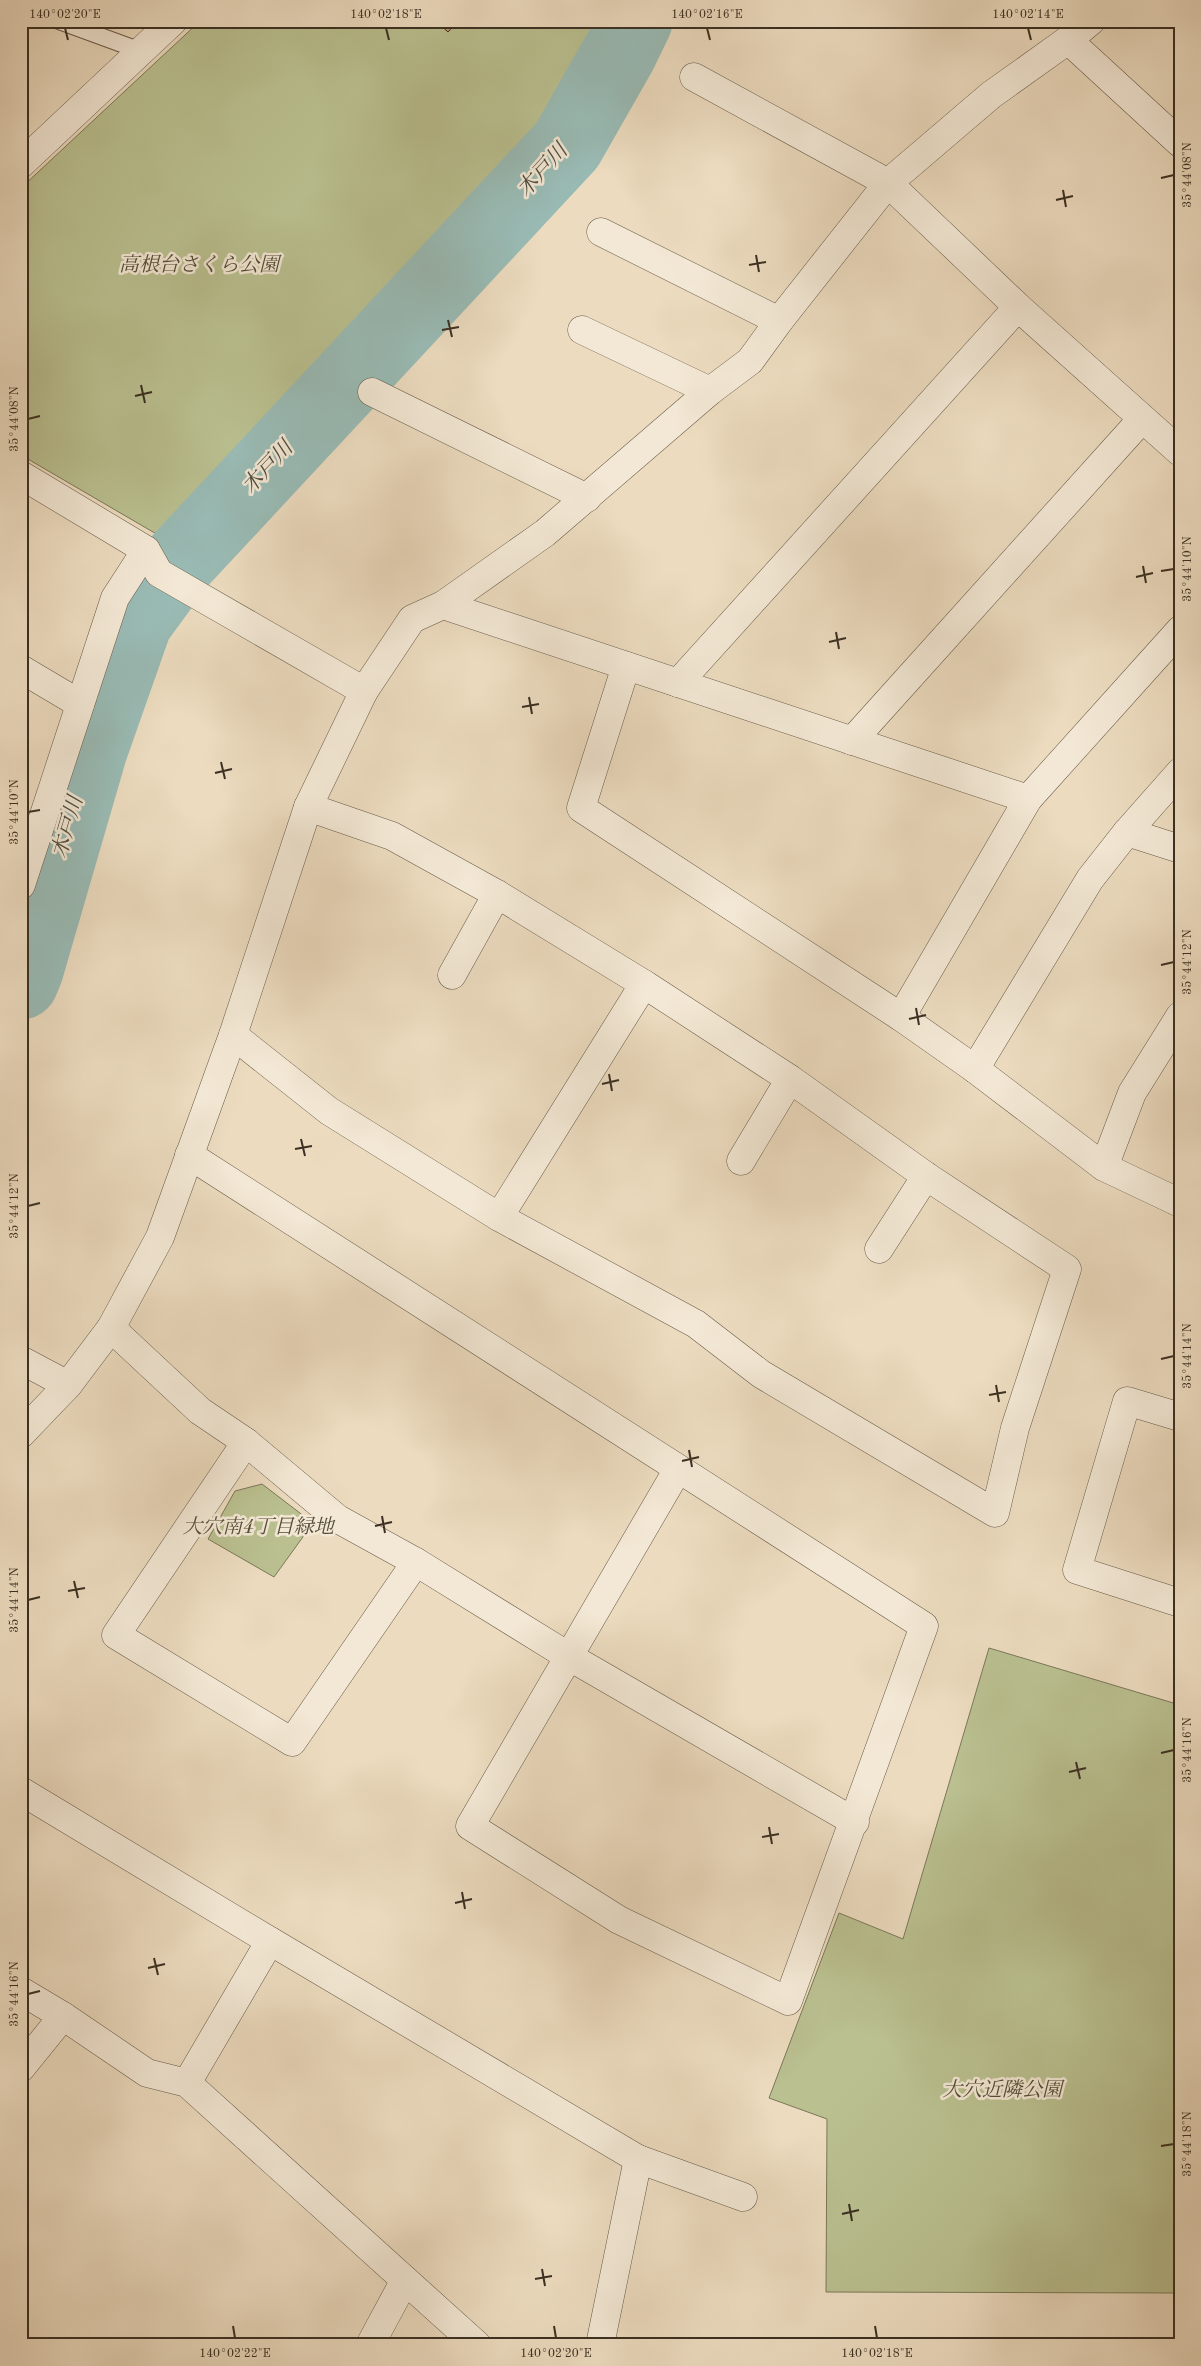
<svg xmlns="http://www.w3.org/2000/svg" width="1201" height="2366" font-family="'Old Standard TT','Noto Serif JP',serif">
<defs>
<filter id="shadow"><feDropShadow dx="4.5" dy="-4.5" stdDeviation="2.5" flood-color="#0004"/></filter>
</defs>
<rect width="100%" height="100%" fill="#ecdbbf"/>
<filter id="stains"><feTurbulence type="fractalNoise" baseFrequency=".004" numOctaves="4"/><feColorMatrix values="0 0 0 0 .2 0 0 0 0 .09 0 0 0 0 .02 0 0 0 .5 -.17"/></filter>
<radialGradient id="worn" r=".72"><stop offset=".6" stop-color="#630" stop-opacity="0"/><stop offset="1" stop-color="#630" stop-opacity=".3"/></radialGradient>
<g fill="#bac090" stroke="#7a7859">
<polygon points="200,21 625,21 560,138 177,546 21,455 21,188"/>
<polygon points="262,1484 313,1523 274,1577 208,1539 235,1491"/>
<polygon points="989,1648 1180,1705 1180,2293 826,2292 827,2119 769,2098 839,1913 903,1939"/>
</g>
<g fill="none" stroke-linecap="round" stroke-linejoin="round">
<polyline stroke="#99bbb5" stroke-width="75" points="21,982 26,970 90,750 135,622 178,563 567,145 620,52 635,21"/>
</g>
<polygon fill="#d5917b" stroke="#3b3022" filter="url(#shadow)" points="436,21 458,21 448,32"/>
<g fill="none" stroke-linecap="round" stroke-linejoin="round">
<g stroke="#675b49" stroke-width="18">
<polyline id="service" points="59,21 141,51"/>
</g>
<g stroke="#675b49" stroke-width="29">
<g id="minor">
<polyline points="1068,40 1180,143"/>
<polyline points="694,77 888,183 1018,307 1180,452"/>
<polyline points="21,164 173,21"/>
<polyline points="601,232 779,321"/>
<polyline points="582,330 710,391"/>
<polyline points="372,392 587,498"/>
<polyline points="21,475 146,550 159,573 364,691"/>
<polyline points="443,605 1028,799"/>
<polyline points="626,666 581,808 901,1017 975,1069 1104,1167 1180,1203"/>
<polyline points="21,669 80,704"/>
<polyline points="678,683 1018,307"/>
<polyline points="852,741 1142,419"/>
<polyline points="1127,832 1180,849"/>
<polyline points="21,885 115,598 146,550"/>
<polyline points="452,975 497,894"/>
<polyline points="901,1017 1028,799 1180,630"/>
<polyline points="233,1035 329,1111 499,1217 696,1324 761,1374 995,1513 1015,1428 1067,1269 926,1176 790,1079 644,984 497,894 392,836 308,807"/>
<polyline points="975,1069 1090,879 1127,832 1180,772"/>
<polyline points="189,1155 924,1626 788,2001 619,1920 470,1826 678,1469"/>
<polyline points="741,1161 790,1079"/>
<polyline points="1104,1167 1132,1093 1180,1016"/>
<polyline points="499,1217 644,984"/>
<polyline points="879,1249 926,1176"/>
<polyline points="111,1328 200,1411 246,1442 338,1519 416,1562 568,1656 855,1822"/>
<polyline points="21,1360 68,1385"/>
<polyline points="1180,1417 1127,1401 1077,1570 1180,1603"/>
<polyline points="21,1434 68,1385 111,1328 160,1237 233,1035 308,807 364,691 412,619 443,605 545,533 710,391 750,361 779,321 888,183 991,95 1068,40 1091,21"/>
<polyline points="246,1442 116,1635 292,1742 416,1562"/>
<polyline points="21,1791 270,1941 638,2159 743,2197"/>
<polyline points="21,1991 63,2016 147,2073 187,2083 477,2345"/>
<polyline points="21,2068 63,2016"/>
<polyline points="187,2083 270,1941"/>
<polyline points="370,2345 405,2280"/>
<polyline points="600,2345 638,2159"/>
</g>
</g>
<use href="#service" stroke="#f3e8d5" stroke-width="16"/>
<use href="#minor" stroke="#f3e8d5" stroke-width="28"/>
</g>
<path fill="none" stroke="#3b3022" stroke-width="2" d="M65 28 68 40M386 28 389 40M707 28 710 40M1028 28 1031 40M1161 178 1174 175M1063 190 1066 207M1056 200 1073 196M756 255 759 272M749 265 766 262M448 320 452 337M442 330 459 327M141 385 145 403M135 396 152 392M28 419 40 416M1143 566 1146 583M1161 571 1174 569M1136 577 1153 573M836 632 839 649M829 642 846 638M529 697 532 714M522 707 539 704M221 762 225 779M215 773 232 769M28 812 40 810M1161 965 1174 962M916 1008 919 1025M909 1019 926 1015M609 1074 612 1091M602 1084 619 1080M301 1139 305 1156M295 1149 312 1146M28 1206 40 1203M1161 1359 1174 1356M996 1385 999 1402M989 1395 1006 1392M689 1450 692 1467M682 1461 699 1457M382 1516 385 1533M375 1526 392 1522M74 1581 78 1598M68 1591 85 1588M28 1600 40 1597M1161 1753 1174 1750M1076 1762 1080 1779M1069 1772 1086 1768M769 1827 772 1844M762 1837 779 1834M462 1892 465 1909M455 1903 472 1899M154 1958 158 1975M148 1968 165 1964M28 1994 40 1991M1161 2146 1174 2144M849 2204 852 2221M842 2214 859 2210M542 2269 545 2286M535 2279 552 2276M233 2326 235 2338M554 2326 556 2338M875 2326 877 2338"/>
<g text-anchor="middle" stroke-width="5" stroke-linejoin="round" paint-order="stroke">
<g font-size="20" font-style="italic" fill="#544d38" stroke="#f3e8d5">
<text x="199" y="271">高根台さくら公園</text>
<text x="258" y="1533">大穴南4丁目緑地</text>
<text x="1002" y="2096">大穴近隣公園</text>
</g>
<g font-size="21" font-style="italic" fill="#4e4c3f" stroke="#f3e8d5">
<text transform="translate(542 170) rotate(-48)" y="7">木戸川</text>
<text transform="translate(267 467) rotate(-47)" y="7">木戸川</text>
<text transform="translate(67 827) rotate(-74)" y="7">木戸川</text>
</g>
</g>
<rect width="1201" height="2366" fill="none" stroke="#ecdbbf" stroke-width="55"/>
<rect x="28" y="28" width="1146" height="2310" fill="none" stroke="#3b3022" stroke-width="2"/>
<g font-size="12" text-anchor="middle" fill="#3b3022">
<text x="65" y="18">140°02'20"E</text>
<text x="386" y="18">140°02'18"E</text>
<text x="707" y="18">140°02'16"E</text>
<text x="1028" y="18">140°02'14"E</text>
<text transform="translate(1187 175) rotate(-90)" y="4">35°44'08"N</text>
<text transform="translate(14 419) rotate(-90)" y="4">35°44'08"N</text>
<text transform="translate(1187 569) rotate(-90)" y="4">35°44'10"N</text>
<text transform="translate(14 812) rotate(-90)" y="4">35°44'10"N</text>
<text transform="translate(1187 962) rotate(-90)" y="4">35°44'12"N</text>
<text transform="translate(14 1206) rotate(-90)" y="4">35°44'12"N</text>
<text transform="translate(1187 1356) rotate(-90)" y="4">35°44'14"N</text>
<text transform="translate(14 1600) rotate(-90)" y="4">35°44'14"N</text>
<text transform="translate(1187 1750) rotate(-90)" y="4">35°44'16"N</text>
<text transform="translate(14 1994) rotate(-90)" y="4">35°44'16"N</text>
<text transform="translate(1187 2144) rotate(-90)" y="4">35°44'18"N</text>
<text x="235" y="2357">140°02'22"E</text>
<text x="556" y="2357">140°02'20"E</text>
<text x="877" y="2357">140°02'18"E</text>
</g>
<rect width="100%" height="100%" filter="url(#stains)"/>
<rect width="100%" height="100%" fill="url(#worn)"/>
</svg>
